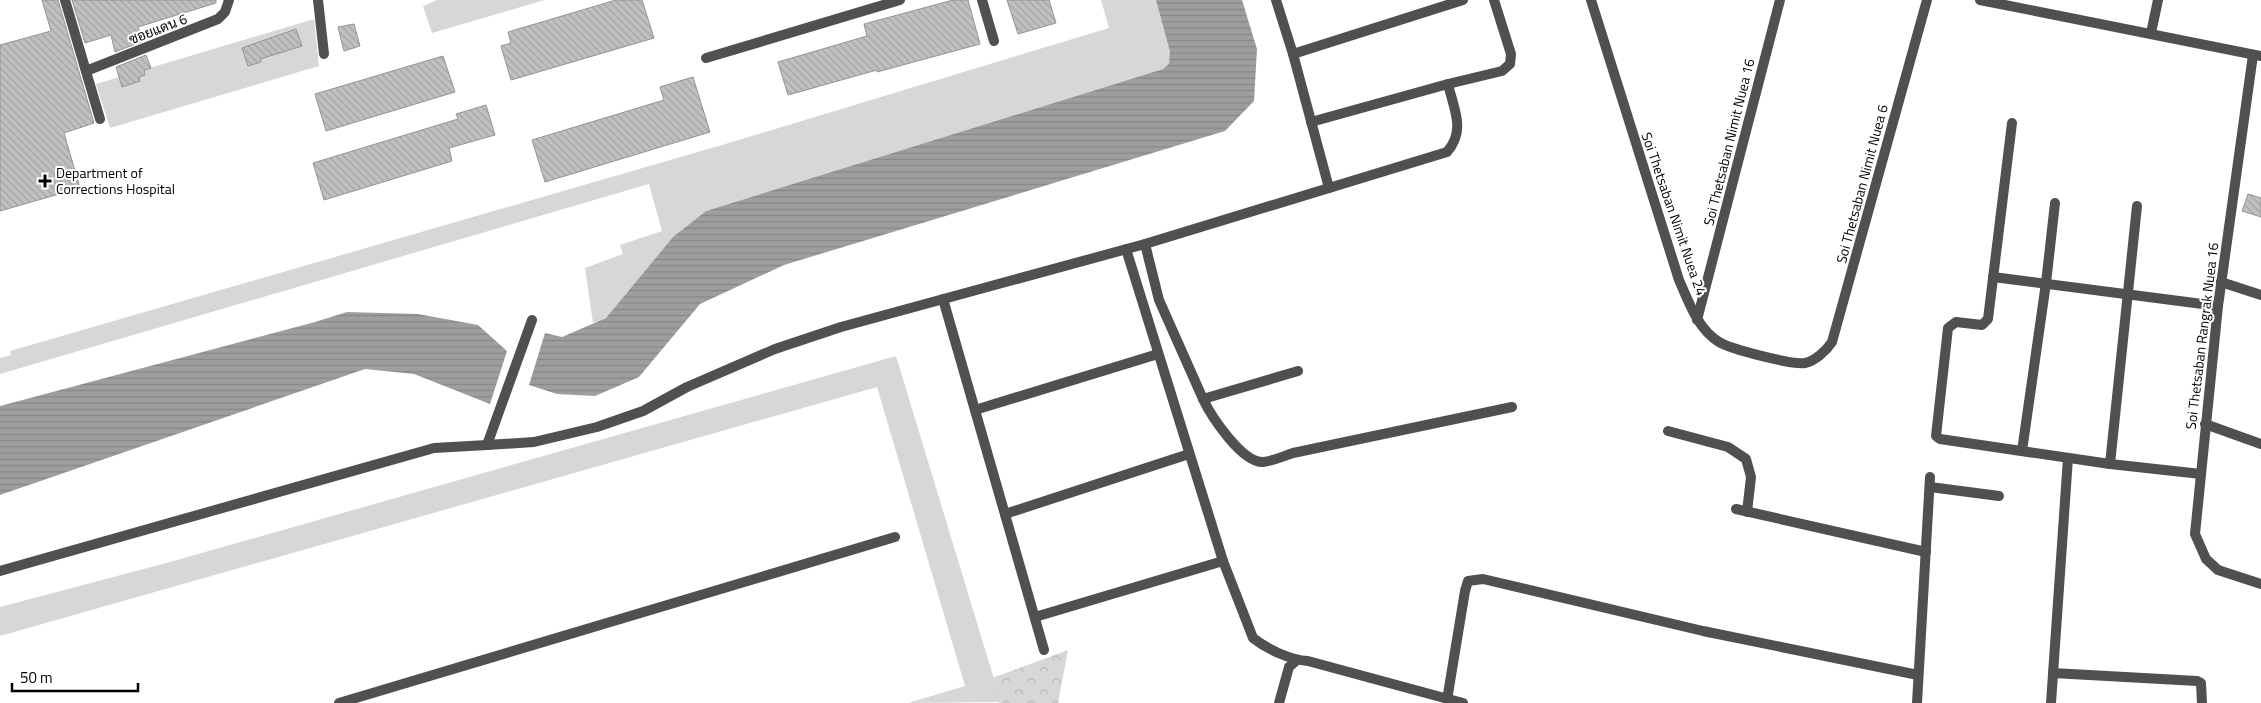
<svg xmlns="http://www.w3.org/2000/svg" width="2261" height="703" font-family="'Titillium Web',Sarabun,sans-serif">
<defs>
<pattern id="forest-crowns" width="20" height="18" patternUnits="userSpaceOnUse" patternTransform="scale(1.25)"><rect width="20" height="18" fill="#d7d7d7"/><path d="M2 6a3 3 0 1 1 6 0M12 15a3 3 0 1 1 6 0" fill="none" stroke="#b7b7b7"/></pattern>
<pattern id="water-rules" width="6" height="5" patternUnits="userSpaceOnUse" patternTransform="scale(1.25)"><rect width="6" height="5" fill="#9e9e9e"/><path d="M0 2.5h6" fill="none" stroke="#868686"/></pattern>
<pattern id="building-back-hatch" width="6" height="6" patternUnits="userSpaceOnUse" patternTransform="scale(1.25)"><rect width="6" height="6" fill="#c0c0c0"/><path d="M-1 5l2 2M0 0l6 6M5-1l2 2" fill="none" stroke="#a3a3a3"/></pattern>
</defs>
<rect width="100%" height="100%" fill="#fff"/>
<g fill="#d7d7d7">
<polygon points="437,0 545,0 432,33 423,6"/>
<polygon points="1101,0 1156,0 1170,52 1170,64 1163,69 706,211 673,237 606,318 593,323 585,268 623,254 620,245 662,231 649,184 0,374 0,358 11,355 10,351 722,145 1109,28"/>
<polygon points="314,19 319,66 110,128 96,84"/>
<polygon points="896,356 1001,702 908,703 965,686 877,387 0,636 0,607 170,562"/>
</g>
<polygon fill="url(#forest-crowns)" points="1068,650 1058,703 997,703 1001,702 992,678"/>
<g fill="url(#water-rules)">
<polygon points="1156,0 1242,0 1257,49 1254,101 1225,131 784,265 700,304 639,377 595,396 557,394 529,385 545,333 562,337 606,318 673,237 706,211 1163,69 1169,64 1170,52"/>
<polygon points="347,312 418,314 478,325 507,351 490,404 414,374 365,369 0,495 0,406 315,322"/>
</g>
<g fill="url(#building-back-hatch)" stroke="#949494">
<polygon points="42,0 58,0 94,123 64,133 80,188 0,211 0,45 51,31"/>
<polygon points="72,0 216,0 216,3 138,27 143,41 115,52 111,35 85,43"/>
<polygon points="616,0 642,0 654,38 511,80 501,46 511,43 508,32"/>
<polygon points="953,0 968,0 980,44 877,72 877,70 788,95 778,62 867,36 864,24"/>
<polygon points="1007,0 1049,0 1056,23 1018,34"/>
<polygon points="354,24 360,46 344,51 338,27"/>
<polygon points="296,29 302,46 260,59 261,62 248,66 242,48"/>
<polygon points="146,55 151,68 144,70 145,75 139,77 140,81 122,87 116,67"/>
<polygon points="443,56 455,92 326,131 315,94"/>
<polygon points="693,77 710,132 545,182 532,140 664,100 660,87"/>
<polygon points="486,105 495,135 449,148 452,161 324,200 313,163 458,119 456,114"/>
<polygon points="2248,194 2261,198 2261,217 2242,211"/>
</g>
<g fill="none" stroke-linecap="round" stroke-linejoin="round">
<g stroke="#505050" stroke-width="10">
<polyline points="65,0 100,119"/>
<polyline points="318,0 324,54"/>
<polyline points="982,0 994,41"/>
<polyline points="1293,54 1463,0"/>
<polyline points="706,58 900,0"/>
<polyline points="86,71 218,19 225,12 229,0"/>
<path d="M1145 244 1159 300 1203 399C1211 416 1242 463 1263 462 1273 461 1284 456 1293 453L1512 407"/>
<polyline points="1203,399 1298,371"/>
<polyline points="975,410 1158,354"/>
<polyline points="1668,431 1728,447 1746,459 1751,477 1747,512"/>
<polyline points="1930,487 1999,496"/>
<polyline points="1005,514 1189,454"/>
<polyline points="1035,617 1223,561"/>
<polyline points="339,703 895,537"/>
</g>
<g stroke="#505050" stroke-width="10">
<polyline points="1276,0 1293,54 1329,188"/>
<path d="M1591 0 1679 280C1689 302 1697 328 1719 342 1730 349 1792 365 1805 363 1815 361 1826 351 1832 342L1927 0"/>
<polyline points="1980,0 2261,56"/>
<polyline points="2151,33 2158,0"/>
<polyline points="2253,55 2218,306 2195,534 2206,559 2218,570 2261,584"/>
<polyline points="1311,122 1448,84"/>
<polyline points="2012,123 1988,319 1982,325 1956,322 1948,328 1936,436 1940,439 2110,464 2201,474"/>
<path d="M1126 249 1223 561 1253 638C1267 649 1290 660 1308 661L1463 703"/>
<polyline points="1993,277 2218,306"/>
<polyline points="2221,282 2261,295"/>
<polyline points="943,299 1044,650"/>
<polyline points="1697,320 1780,0"/>
<polyline points="2205,424 2261,444"/>
<path d="M487 445 534 442 597 427 643 411 687 387 775 349 841 327 1145 244 1447 152C1466 130 1454 110 1448 84L1502 71 1510 64 1511 54 1494 0"/>
<polyline points="2022,451 2046,283 2055,203"/>
<polyline points="2110,464 2137,206"/>
<polyline points="1736,509 1926,552"/>
<polyline points="0,571 434,448 487,445 532,320"/>
<polyline points="2053,673 2197,681 2201,683 2202,703"/>
<polyline points="1447,700 1465,591 1468,581 1483,579 1703,631 1918,675"/>
<polyline points="1279,703 1289,667 1297,660"/>
<polyline points="1917,703 1930,477"/>
<polyline points="2051,703 2068,458"/>
</g>
</g>
<path fill="#000" stroke="#fff" stroke-width="2" d="M42.5 173.5h5v5h5v5h-5v5h-5v-5h-5v-5h5z"/>
<g text-anchor="middle" stroke-width="4" stroke-linejoin="round" paint-order="stroke">
<g font-size="14" fill="#000" stroke="#fff">
<text transform="translate(158 29) rotate(-21)" y="5">ซอยแดน 6</text>
<text transform="translate(1729 142) rotate(-76)" y="5">Soi Thetsaban Nimit Nuea 16</text>
<text transform="translate(1862 184) rotate(-75)" y="5">Soi Thetsaban Nimit Nuea 6</text>
<text transform="translate(1674 214) rotate(71)" y="5">Soi Thetsaban Nimit Nuea 24</text>
<text transform="translate(2202 336) rotate(-83)" y="5">Soi Thetsaban Rangrak Nuea 16</text>
</g>
<g font-size="14" fill="#000" stroke="#fff" text-anchor="start">
<text x="56" y="178">Department of<tspan x="56" dy="16">Corrections Hospital</tspan></text>
</g>
</g>
<path d="M12 683v8h126v-8" fill="none" stroke="#000000" stroke-width="2.5"/>
<text x="20" y="683" font-size="15" fill="#000000" stroke="#ffffff" stroke-width="4" paint-order="stroke">50 m</text>
</svg>
